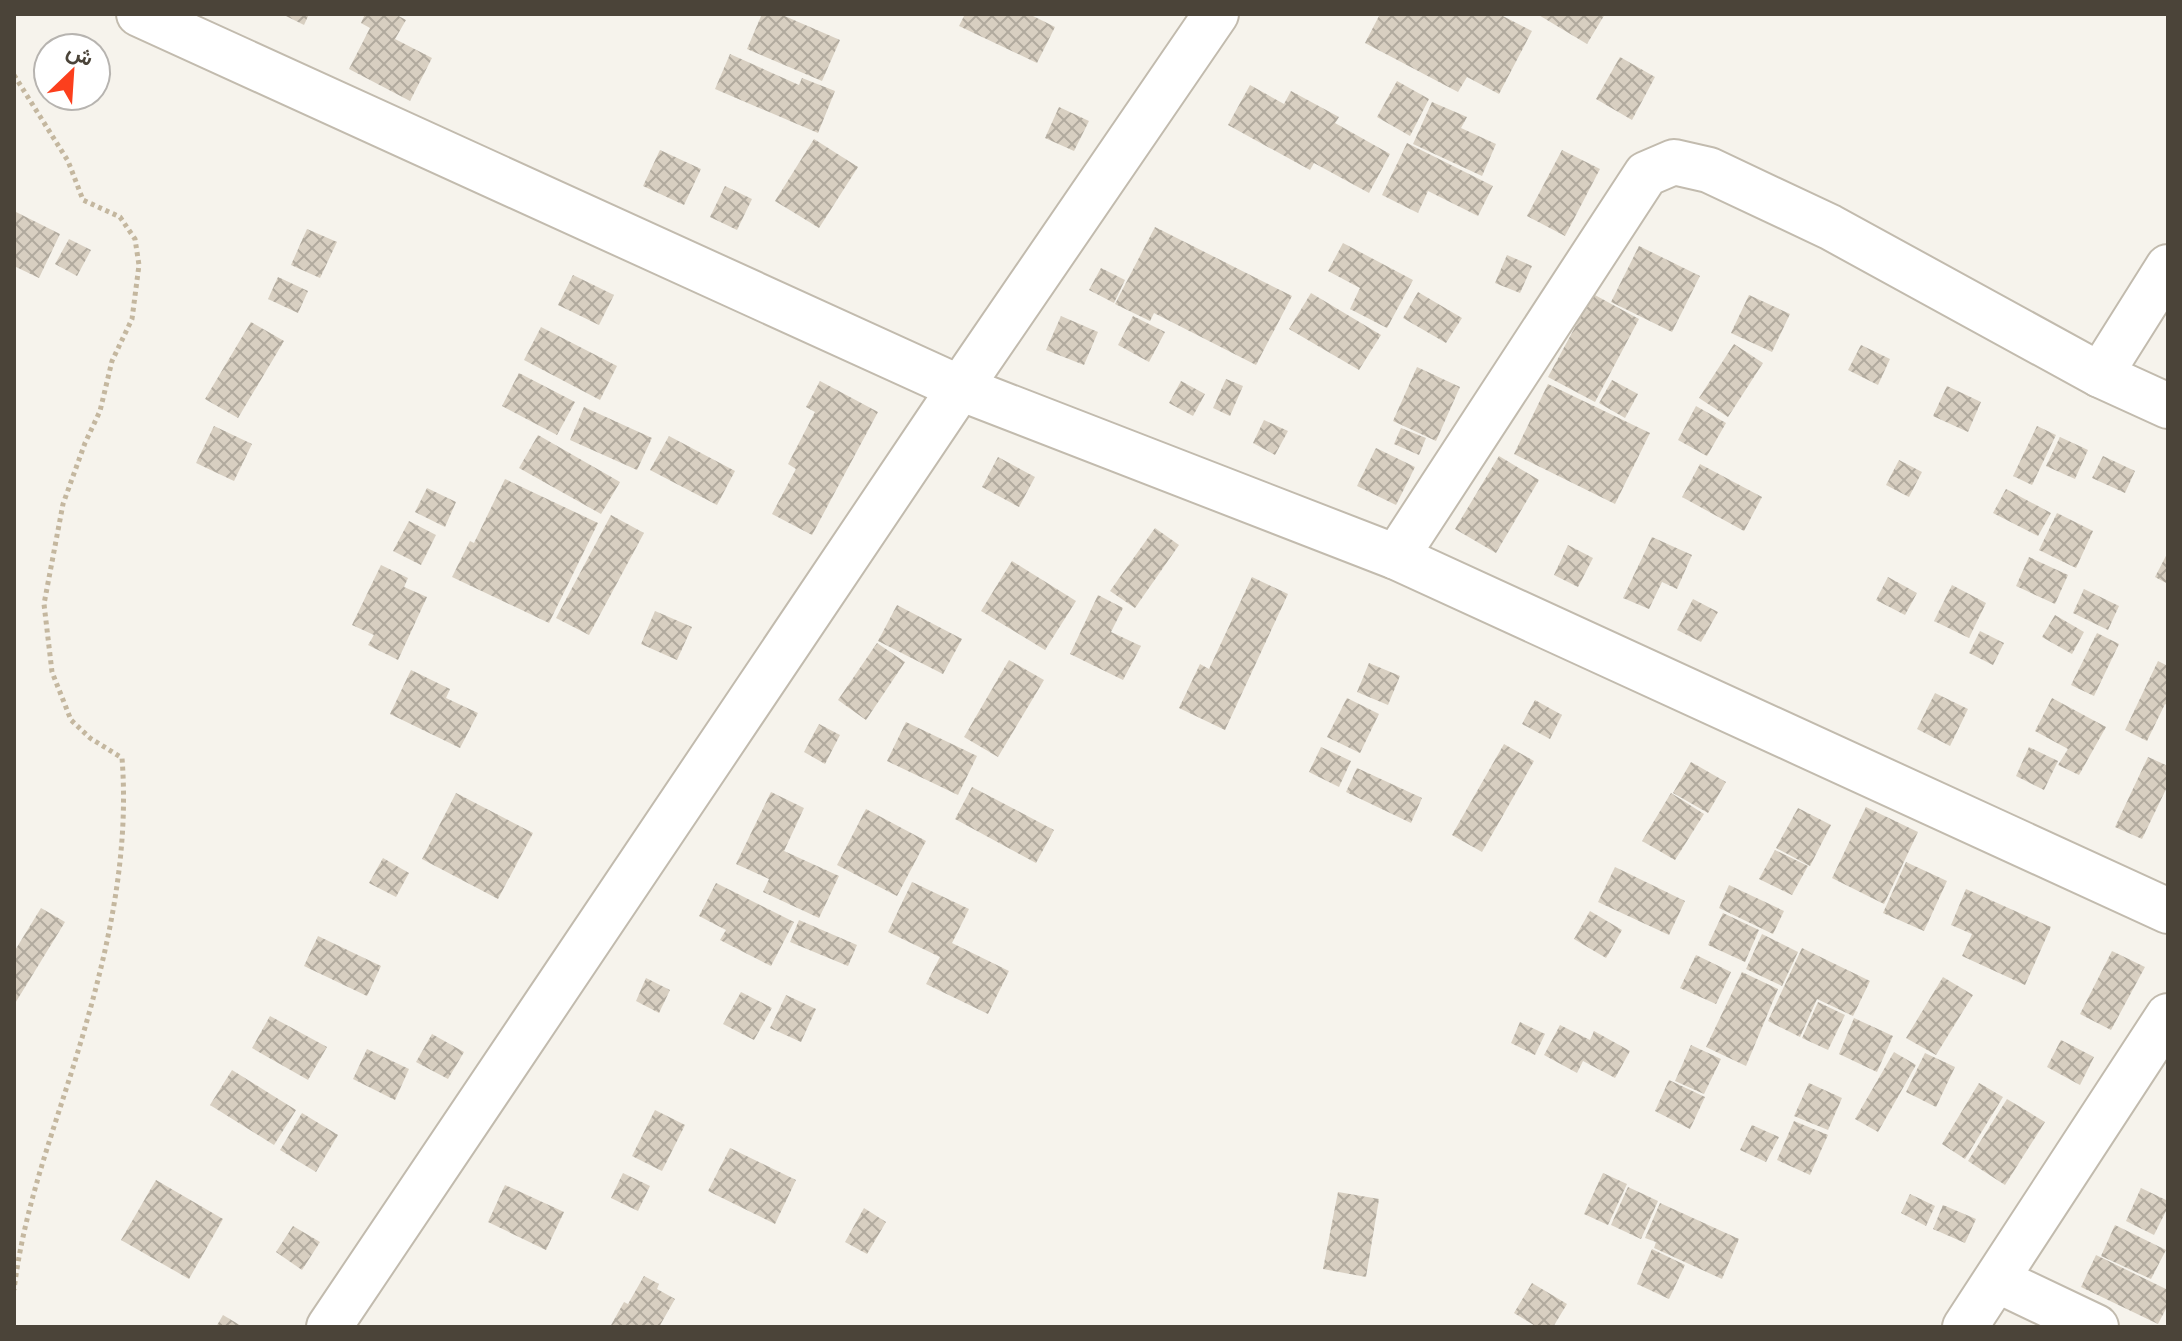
<svg xmlns="http://www.w3.org/2000/svg" width="2182" height="1341" font-family="'Noto Sans',Vazirmatn,sans-serif">
<defs>
<pattern id="building-cross-hatch" width="8" height="8" patternUnits="userSpaceOnUse" patternTransform="scale(2)"><rect width="8" height="8" fill="#d8cfc1"/><path d="M0 0l8 8M0 8l8-8" fill="none" stroke="#b1aa9e"/></pattern>
</defs>
<rect width="100%" height="100%" fill="#f6f3ec"/>
<g fill="url(#building-cross-hatch)">
<polygon points="282,14 309,14 304,25"/>
<polygon points="365,14 395,14 406,20 395,39 432,58 410,101 349,69 370,28 361,23"/>
<polygon points="762,14 780,14 840,40 822,81 747,49"/>
<polygon points="965,14 1029,14 1055,27 1037,63 959,26"/>
<polygon points="1380,14 1499,14 1532,31 1499,94 1467,77 1458,92 1365,43"/>
<polygon points="1537,14 1605,14 1587,44"/>
<polygon points="730,54 799,85 802,78 835,91 818,133 715,89"/>
<polygon points="1620,57 1655,77 1632,120 1596,99"/>
<polygon points="1397,81 1429,99 1410,136 1377,117"/>
<polygon points="1250,85 1284,104 1291,91 1339,117 1335,123 1390,154 1369,193 1314,163 1310,170 1228,125"/>
<polygon points="1432,102 1467,117 1461,128 1496,144 1482,176 1413,144"/>
<polygon points="1059,107 1089,121 1074,151 1045,138"/>
<polygon points="814,139 858,167 819,228 775,201"/>
<polygon points="1407,143 1493,186 1478,216 1428,191 1418,213 1382,195"/>
<polygon points="660,150 701,169 684,205 643,186"/>
<polygon points="1562,150 1600,169 1565,236 1527,216"/>
<polygon points="725,186 752,199 737,230 710,217"/>
<polygon points="14,211 60,234 39,278 14,266"/>
<polygon points="1155,227 1292,296 1256,365 1154,313 1150,321 1115,304"/>
<polygon points="307,229 337,242 320,278 291,265"/>
<polygon points="69,239 91,250 77,276 55,264"/>
<polygon points="1343,243 1413,280 1387,328 1350,309 1360,288 1328,271"/>
<polygon points="1639,246 1700,276 1672,332 1611,302"/>
<polygon points="1507,255 1532,266 1520,293 1495,283"/>
<polygon points="1101,268 1125,280 1114,303 1089,290"/>
<polygon points="573,275 614,295 599,325 558,305"/>
<polygon points="278,277 308,291 298,313 268,299"/>
<polygon points="1418,292 1462,318 1446,343 1403,318"/>
<polygon points="1311,293 1381,335 1359,370 1289,329"/>
<polygon points="1593,294 1639,319 1595,402 1548,377"/>
<polygon points="1749,295 1790,314 1772,352 1731,333"/>
<polygon points="1061,316 1098,332 1084,365 1046,350"/>
<polygon points="1133,316 1165,332 1149,362 1118,345"/>
<polygon points="251,322 284,341 238,418 205,399"/>
<polygon points="541,327 617,366 600,400 524,360"/>
<polygon points="1734,344 1763,363 1728,417 1699,398"/>
<polygon points="1861,345 1890,359 1878,385 1848,370"/>
<polygon points="1417,367 1460,387 1436,441 1393,421"/>
<polygon points="519,373 575,402 557,435 502,406"/>
<polygon points="1226,379 1243,386 1230,416 1213,408"/>
<polygon points="1612,380 1638,394 1625,418 1599,403"/>
<polygon points="820,381 878,412 812,535 772,514 796,469 788,464 815,412 806,407"/>
<polygon points="1181,381 1205,394 1193,416 1169,403"/>
<polygon points="1548,384 1650,433 1615,504 1514,454"/>
<polygon points="1947,386 1981,402 1968,432 1933,416"/>
<polygon points="1696,406 1726,423 1707,456 1678,440"/>
<polygon points="584,407 652,438 637,470 570,440"/>
<polygon points="1264,420 1288,431 1275,455 1253,443"/>
<polygon points="214,426 252,444 234,481 196,463"/>
<polygon points="2037,426 2056,435 2032,485 2013,476"/>
<polygon points="1401,428 1426,438 1419,455 1394,444"/>
<polygon points="538,435 620,482 601,514 519,468"/>
<polygon points="669,436 735,471 717,505 650,470"/>
<polygon points="2060,437 2088,450 2075,479 2046,466"/>
<polygon points="1376,448 1415,467 1396,505 1357,486"/>
<polygon points="1499,456 1539,480 1496,553 1455,529"/>
<polygon points="2103,456 2135,471 2125,493 2092,478"/>
<polygon points="998,457 1035,477 1019,507 982,487"/>
<polygon points="1899,460 1922,472 1909,497 1886,485"/>
<polygon points="1700,464 1762,497 1744,531 1682,497"/>
<polygon points="505,479 598,523 549,623 452,577 470,541 474,543"/>
<polygon points="427,488 456,502 445,527 415,512"/>
<polygon points="2006,489 2051,513 2038,536 1993,513"/>
<polygon points="2057,513 2093,531 2076,568 2039,550"/>
<polygon points="611,515 644,533 589,635 556,618"/>
<polygon points="409,521 436,535 421,565 393,551"/>
<polygon points="1155,528 1179,545 1135,608 1110,591"/>
<polygon points="1652,537 1692,555 1677,589 1662,582 1649,609 1623,598"/>
<polygon points="1568,545 1593,558 1578,587 1554,575"/>
<polygon points="2168,552 2168,584 2155,577"/>
<polygon points="2029,557 2068,575 2055,604 2016,586"/>
<polygon points="1012,561 1076,601 1045,650 981,611"/>
<polygon points="381,565 408,578 404,587 427,597 398,660 368,645 374,635 352,625"/>
<polygon points="1252,577 1288,594 1225,730 1179,708 1200,664 1209,669"/>
<polygon points="1888,577 1917,593 1905,615 1876,600"/>
<polygon points="1952,585 1986,603 1969,638 1934,621"/>
<polygon points="2084,589 2119,606 2108,630 2073,613"/>
<polygon points="1098,595 1123,608 1111,632 1141,646 1123,680 1070,654"/>
<polygon points="1693,599 1718,612 1701,642 1677,630"/>
<polygon points="897,605 962,639 943,674 878,641"/>
<polygon points="655,611 692,627 677,660 641,644"/>
<polygon points="2055,615 2084,632 2072,654 2042,637"/>
<polygon points="1980,631 2004,643 1993,665 1969,653"/>
<polygon points="2097,633 2119,644 2094,696 2071,685"/>
<polygon points="877,643 905,662 866,720 838,700"/>
<polygon points="1009,660 1044,680 998,757 964,737"/>
<polygon points="2158,661 2168,666 2168,706 2165,704 2147,741 2125,730"/>
<polygon points="1369,663 1400,676 1388,705 1357,692"/>
<polygon points="411,670 450,689 446,698 478,713 460,748 390,714"/>
<polygon points="1935,693 1968,709 1950,746 1917,729"/>
<polygon points="1347,698 1379,714 1360,753 1327,737"/>
<polygon points="2052,698 2106,727 2079,775 2058,765 2068,749 2035,731"/>
<polygon points="1535,700 1562,715 1550,739 1522,724"/>
<polygon points="906,722 977,756 958,795 887,761"/>
<polygon points="819,724 840,735 825,764 804,752"/>
<polygon points="1504,744 1534,761 1482,852 1452,835"/>
<polygon points="1321,747 1351,761 1339,787 1309,772"/>
<polygon points="2029,747 2058,761 2044,790 2016,776"/>
<polygon points="2148,757 2168,766 2168,785 2142,839 2115,827"/>
<polygon points="1691,762 1726,782 1708,813 1673,793"/>
<polygon points="1357,768 1422,798 1411,823 1346,792"/>
<polygon points="972,787 1054,830 1036,863 955,819"/>
<polygon points="771,792 804,808 784,851 839,876 819,918 763,892 769,879 736,864"/>
<polygon points="456,793 533,833 498,899 422,859"/>
<polygon points="1671,793 1704,814 1675,860 1642,841"/>
<polygon points="1866,807 1918,832 1884,904 1832,878"/>
<polygon points="1798,808 1831,825 1810,866 1776,848"/>
<polygon points="866,809 926,841 897,896 837,865"/>
<polygon points="1775,850 1808,866 1792,895 1759,879"/>
<polygon points="383,858 409,873 396,897 369,883"/>
<polygon points="1906,862 1947,881 1924,931 1883,913"/>
<polygon points="1615,867 1685,901 1669,935 1598,902"/>
<polygon points="912,882 969,909 952,943 1009,971 988,1014 926,984 940,957 888,932"/>
<polygon points="716,883 794,922 771,966 720,940 726,930 699,916"/>
<polygon points="1729,885 1784,911 1773,934 1719,908"/>
<polygon points="1966,889 2051,927 2025,985 1962,956 1972,934 1951,925"/>
<polygon points="41,908 65,922 14,1005 14,952"/>
<polygon points="1590,911 1622,930 1606,958 1574,939"/>
<polygon points="1723,913 1759,930 1745,962 1708,945"/>
<polygon points="799,920 857,945 848,966 790,942"/>
<polygon points="1762,934 1798,952 1782,986 1746,969"/>
<polygon points="318,936 381,966 367,996 304,966"/>
<polygon points="1802,948 1870,981 1853,1016 1817,999 1800,1037 1768,1021"/>
<polygon points="2112,951 2145,967 2111,1030 2080,1014"/>
<polygon points="1696,955 1731,972 1716,1004 1680,988"/>
<polygon points="1742,972 1778,989 1746,1066 1706,1047"/>
<polygon points="1943,977 1973,995 1936,1055 1906,1038"/>
<polygon points="646,978 670,990 659,1013 636,1001"/>
<polygon points="741,992 772,1008 754,1040 723,1024"/>
<polygon points="786,995 816,1009 801,1042 770,1028"/>
<polygon points="1818,1002 1845,1015 1828,1050 1802,1038"/>
<polygon points="270,1016 327,1047 308,1080 252,1048"/>
<polygon points="1854,1018 1893,1036 1877,1072 1839,1054"/>
<polygon points="1520,1022 1545,1034 1535,1055 1511,1043"/>
<polygon points="1560,1025 1590,1040 1594,1031 1630,1051 1615,1078 1583,1061 1577,1073 1544,1055"/>
<polygon points="432,1034 464,1052 448,1079 416,1062"/>
<polygon points="2061,1040 2094,1057 2080,1085 2047,1067"/>
<polygon points="1691,1045 1721,1059 1704,1094 1675,1081"/>
<polygon points="367,1049 409,1069 395,1100 353,1079"/>
<polygon points="1894,1052 1916,1065 1878,1132 1855,1119"/>
<polygon points="1925,1053 1955,1067 1936,1107 1906,1092"/>
<polygon points="232,1070 296,1110 274,1145 210,1105"/>
<polygon points="1669,1080 1705,1097 1690,1129 1655,1111"/>
<polygon points="1809,1083 1842,1098 1828,1130 1794,1116"/>
<polygon points="1979,1083 2003,1097 1965,1159 1942,1144"/>
<polygon points="2007,1099 2045,1122 2005,1185 1968,1161"/>
<polygon points="655,1110 685,1125 662,1171 632,1156"/>
<polygon points="302,1113 338,1135 316,1172 280,1150"/>
<polygon points="1794,1121 1828,1135 1810,1175 1777,1160"/>
<polygon points="1752,1125 1779,1137 1766,1162 1740,1150"/>
<polygon points="730,1148 796,1180 775,1224 708,1191"/>
<polygon points="623,1173 650,1186 638,1211 611,1198"/>
<polygon points="1603,1173 1627,1184 1608,1225 1584,1214"/>
<polygon points="156,1180 223,1219 189,1279 121,1240"/>
<polygon points="505,1185 564,1212 546,1250 488,1222"/>
<polygon points="1628,1187 1658,1201 1641,1239 1611,1225"/>
<polygon points="2141,1188 2168,1201 2168,1207 2154,1235 2126,1221"/>
<polygon points="1338,1192 1379,1199 1366,1277 1323,1269"/>
<polygon points="1910,1194 1935,1206 1926,1226 1901,1213"/>
<polygon points="1660,1203 1739,1239 1722,1279 1654,1248 1656,1242 1645,1238"/>
<polygon points="1943,1205 1976,1219 1965,1243 1933,1229"/>
<polygon points="864,1208 886,1222 867,1254 845,1242"/>
<polygon points="2115,1225 2166,1250 2151,1279 2101,1256"/>
<polygon points="293,1226 320,1242 302,1270 276,1252"/>
<polygon points="1652,1249 1685,1265 1669,1299 1637,1284"/>
<polygon points="2096,1255 2168,1290 2168,1305 2158,1324 2081,1287"/>
<polygon points="644,1276 659,1284 657,1289 675,1299 659,1327 610,1327 624,1302 628,1304"/>
<polygon points="1532,1283 1567,1304 1553,1327 1537,1327 1514,1313"/>
<polygon points="223,1315 243,1327 216,1327"/>
</g>
<g fill="none" stroke-linecap="round" stroke-linejoin="round">
<g stroke="#c2bbae" stroke-width="48">
<g id="street">
<polyline points="139,14 960,388 1396,557 2168,911"/>
<polyline points="2100,375 2168,267"/>
<polyline points="1396,557 1646,174 1674,162 1709,170 1830,227 2100,375 2168,406"/>
<polyline points="1997,1280 2096,1327"/>
<polyline points="329,1327 960,388 1216,14"/>
<polyline points="1965,1327 2168,1016"/>
</g>
</g>
<path stroke="#c4b79f" stroke-width="5" stroke-dasharray="4 4" stroke-linecap="butt" d="M14 75 68 161 83 200 120 217 135 239 139 265 132 319 112 361 100 411 85 443 63 504 44 604 52 672 71 720 90 738 122 758C129 848 111 937 86 1024 61 1113 25 1198 14 1290"/>
<use href="#street" stroke="#fff" stroke-width="44"/>
</g>
<rect width="2182" height="1341" fill="none" stroke="#4b4439" stroke-width="32"/>
<g transform="translate(72 72) rotate(25)"><circle r="38" fill="#ffffff" stroke="#b7b4b0" stroke-width="2"/>
<path d="M0-6L14 30L0 20L-14 30Z" fill="#fc3f1d"/>
<text y="-12" font-size="22" font-weight="bold" text-anchor="middle" fill="#4b4439">ش</text>
</g>
</svg>
